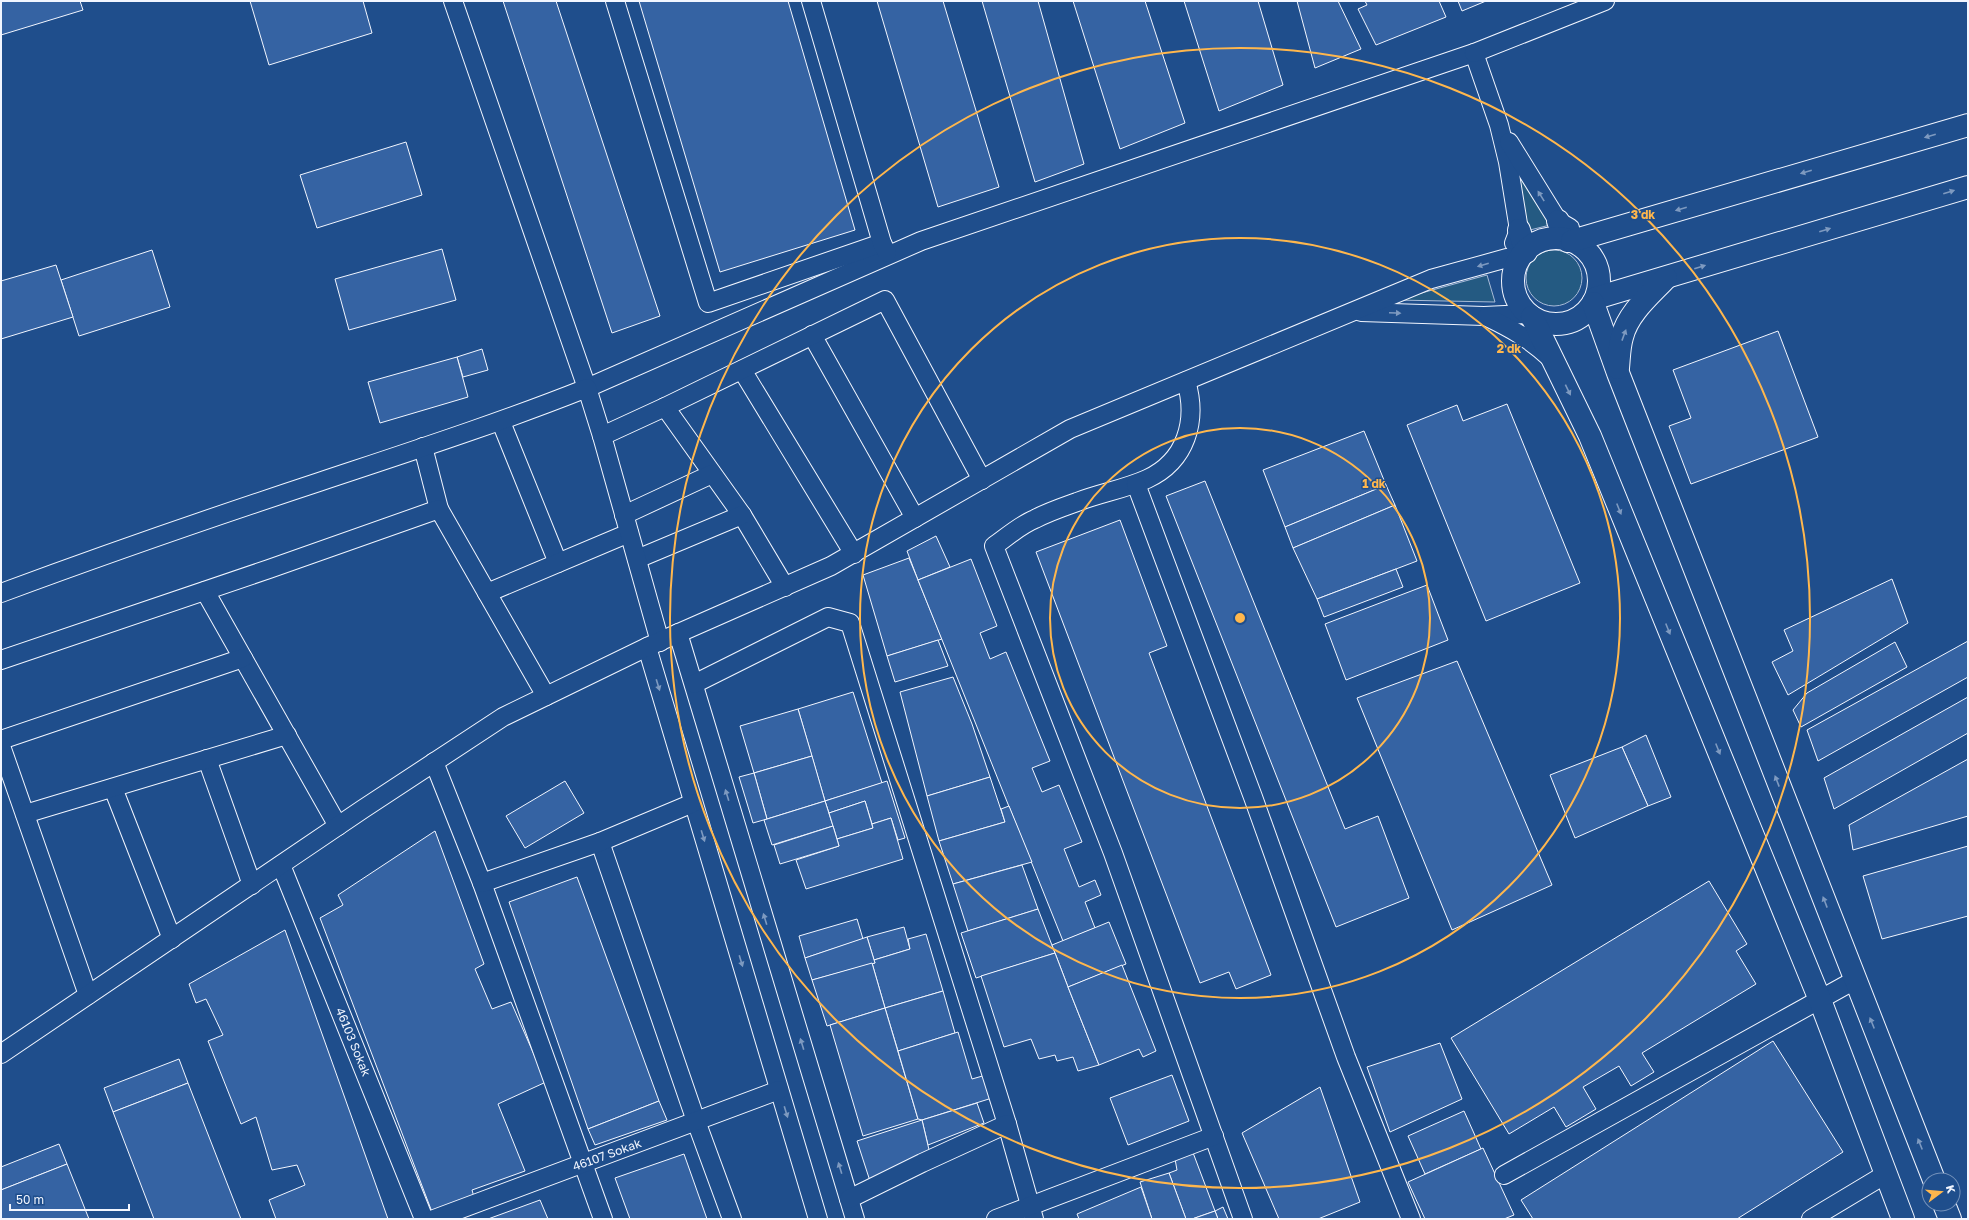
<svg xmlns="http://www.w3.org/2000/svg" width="1969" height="1220" font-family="'Golos Text',sans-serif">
<rect width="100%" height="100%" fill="#1f4e8c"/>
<g fill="#245a82" stroke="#a8bbd7">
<polygon points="1514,165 1550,225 1526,231"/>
<circle cx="1554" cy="278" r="28"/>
<polygon points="1487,275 1495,302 1396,300"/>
</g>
<g fill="#3563a3" stroke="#f2f6ff">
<polygon points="1,1 80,1 83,10 1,35"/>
<polygon points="250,1 363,1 372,33 269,65"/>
<polygon points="503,1 556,1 660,316 612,333"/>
<polygon points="639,1 788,1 855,230 720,272"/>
<polygon points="877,1 943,1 999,187 938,207"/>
<polygon points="982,1 1038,1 1084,164 1035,182"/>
<polygon points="1073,1 1145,1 1185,123 1120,149"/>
<polygon points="1184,1 1258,1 1283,85 1219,111"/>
<polygon points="1297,1 1338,1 1361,49 1315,68"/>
<polygon points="1365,1 1439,1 1446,17 1376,45 1358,9 1367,5"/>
<polygon points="1458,1 1486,1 1462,11"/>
<polygon points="406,142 422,195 317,228 300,175"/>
<polygon points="442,249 456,300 349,330 335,279"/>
<polygon points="152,250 170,307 79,336 61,280"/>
<polygon points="56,265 73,317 1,339 1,281"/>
<polygon points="1778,331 1818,437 1691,484 1669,426 1691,418 1673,370"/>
<polygon points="482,349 488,370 463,377 457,357"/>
<polygon points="457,357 468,397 380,423 368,382"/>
<polygon points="1507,404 1580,583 1486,621 1407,425 1457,405 1463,421"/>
<polygon points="1364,431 1386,485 1285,527 1263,470"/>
<polygon points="1205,481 1345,829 1378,816 1409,898 1336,927 1166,496"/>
<polygon points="1386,485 1395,505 1293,548 1285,527"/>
<polygon points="1395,505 1417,561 1317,599 1293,548"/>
<polygon points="1120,520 1167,646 1149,653 1271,975 1236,989 1229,972 1200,983 1036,552"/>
<polygon points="936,536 950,567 918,580 907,551"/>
<polygon points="909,558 942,639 887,656 863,575"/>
<polygon points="971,559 997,626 980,633 990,659 1006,652 1050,761 1032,768 1042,792 1059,785 1082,842 1064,849 1079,887 1095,880 1101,895 1085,902 1095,928 1063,941 918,580"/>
<polygon points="1396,569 1403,587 1324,617 1317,599"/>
<polygon points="1892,579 1908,623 1788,695 1772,662 1793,651 1784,630"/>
<polygon points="1427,585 1448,640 1346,680 1325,624"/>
<polygon points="938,640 948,666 895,682 887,656"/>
<polygon points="1968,641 1968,677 1818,761 1807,730"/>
<polygon points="1895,642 1907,667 1801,727 1793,710 1807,693"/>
<polygon points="1457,661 1552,885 1452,930 1357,698"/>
<polygon points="953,677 972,724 990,777 927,796 900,692"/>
<polygon points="853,692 882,783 825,801 798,709"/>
<polygon points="1968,697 1968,733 1834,809 1824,778"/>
<polygon points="798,709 812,756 754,773 740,726"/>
<polygon points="1646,735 1671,797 1648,806 1622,747"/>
<polygon points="1622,747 1648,806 1575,838 1550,775"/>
<polygon points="812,756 825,801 767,819 754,773"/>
<polygon points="1968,759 1968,816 1853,850 1849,825"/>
<polygon points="754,773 767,819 753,823 739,777"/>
<polygon points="990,777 1005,822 939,841 927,796"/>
<polygon points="565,781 584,813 525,848 506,816"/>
<polygon points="887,781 905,838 898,840 891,818 872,824 865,801 829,813 825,801"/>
<polygon points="825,801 833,826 772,845 764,820"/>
<polygon points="865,801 873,828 837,839 829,813"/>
<polygon points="1009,806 1032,862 953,884 939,841 1005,822 1001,809"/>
<polygon points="891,818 903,859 806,889 796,860 839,846 837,839 873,828 872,824"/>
<polygon points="833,826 839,846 780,864 774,845"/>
<polygon points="435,831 484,964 475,969 492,1009 511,1002 546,1082 498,1104 525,1171 472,1190 474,1197 432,1212 320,918 343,905 338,895"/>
<polygon points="1968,846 1968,916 1882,939 1863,876"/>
<polygon points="1022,865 1038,909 968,931 953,884"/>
<polygon points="577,877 659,1101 588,1129 509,902"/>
<polygon points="1709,881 1747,944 1736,951 1756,984 1642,1053 1654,1072 1631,1086 1619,1066 1583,1087 1596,1109 1566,1127 1554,1107 1509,1134 1451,1038"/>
<polygon points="1038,909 1055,953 976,978 961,933"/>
<polygon points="857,919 863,939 805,958 799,936"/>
<polygon points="1109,922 1126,964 1068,987 1052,945"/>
<polygon points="904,927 910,949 874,960 867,937"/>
<polygon points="285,930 388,1219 276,1219 269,1200 305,1185 297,1165 272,1170 256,1117 241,1124 208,1041 223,1035 206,999 196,1003 189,984"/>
<polygon points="926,934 943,991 885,1008 872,963 875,963 874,960 910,949 908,939"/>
<polygon points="867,937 875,963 812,980 805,958"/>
<polygon points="1055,953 1068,987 1099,1065 1078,1071 1073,1057 1057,1061 1055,1055 1039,1059 1031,1039 1004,1047 981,976"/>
<polygon points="872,963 885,1008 827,1026 812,980"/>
<polygon points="1122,965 1156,1051 1143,1057 1139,1049 1099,1065 1068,987"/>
<polygon points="943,991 955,1033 898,1051 885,1008"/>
<polygon points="885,1008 918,1119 863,1136 830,1025"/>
<polygon points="958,1032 972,1079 986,1075 992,1098 922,1120 918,1119 898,1051"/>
<polygon points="1773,1041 1843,1152 1737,1219 1533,1219 1521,1200"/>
<polygon points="1440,1043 1462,1099 1390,1132 1367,1067"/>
<polygon points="179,1059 188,1083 113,1112 104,1088"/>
<polygon points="1172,1075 1189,1121 1128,1145 1110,1098"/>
<polygon points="188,1083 241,1219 154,1219 113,1112"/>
<polygon points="1320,1087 1360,1202 1318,1219 1279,1219 1242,1133"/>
<polygon points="659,1101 667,1120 595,1145 588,1129"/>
<polygon points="977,1103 984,1123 928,1145 922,1120"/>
<polygon points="1464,1111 1481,1149 1425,1174 1408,1136"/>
<polygon points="922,1120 930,1154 870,1181 857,1141"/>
<polygon points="59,1144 67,1164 1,1190 1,1167"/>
<polygon points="1483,1148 1514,1215 1504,1219 1425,1219 1408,1182"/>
<polygon points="1192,1150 1215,1211 1192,1219 1186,1219 1169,1173 1177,1170 1175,1159"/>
<polygon points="684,1154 707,1219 630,1219 615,1178"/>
<polygon points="67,1164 89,1219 1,1219 1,1190"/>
<polygon points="1169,1173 1186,1219 1152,1219 1140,1182"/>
<polygon points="1141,1187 1152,1219 1079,1219 1077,1214"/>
<polygon points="540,1200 548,1219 488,1219"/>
<polygon points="1223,1207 1228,1219 1218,1219 1215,1211"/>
<polygon points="1215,1211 1218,1219 1192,1219"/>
</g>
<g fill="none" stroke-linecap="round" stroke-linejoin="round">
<g stroke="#f2f6ff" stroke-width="20">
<g id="minor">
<polyline points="453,1 587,388 921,241 1474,53 1499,125 1508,162 1519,230 1514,243"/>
<polyline points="615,1 708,303 882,243"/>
<polyline points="811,1 882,243 887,253"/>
<polyline points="1474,53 1605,1"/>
<polyline points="1509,142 1558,221 1570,228"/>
<polyline points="1361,312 1484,316 1528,314"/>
<path d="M1487 317C1510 328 1530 339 1549 357"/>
<polyline points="812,335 915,518"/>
<polyline points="742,370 854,554"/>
<path d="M1186 381C1198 421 1186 461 1147 479 1125 489 1100 493 1077 502 1063 507 1048 512 1035 519 1020 525 1007 537 994 546L1113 853 1243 1219"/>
<polyline points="665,407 742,515 785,587"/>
<polyline points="501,422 558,563"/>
<polyline points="423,447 439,509"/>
<polyline points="1136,484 1253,797 1346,1057 1411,1219"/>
<polyline points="624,515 712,474"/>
<polyline points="637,559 742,515"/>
<polyline points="205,591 338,826"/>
<path d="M1 593C106 554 213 517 319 482 409 452 499 423 587 388L602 436"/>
<polyline points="487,593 629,533"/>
<polyline points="678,633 855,1219"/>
<polyline points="660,642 602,436 665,407 885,300 982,480"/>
<polyline points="647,647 818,1219"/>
<polyline points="1,660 269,569 439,509 546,696"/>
<polyline points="694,684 828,617 850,623 1007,1124 1034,1219"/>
<polyline points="1,740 243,658"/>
<polyline points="1,746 88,995"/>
<polyline points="207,759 252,885"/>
<polyline points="434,762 482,883 603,1219"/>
<polyline points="113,788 172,939"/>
<polyline points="25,814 287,735"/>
<polyline points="600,842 696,1121 732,1219"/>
<polyline points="281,865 424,1219"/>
<polyline points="482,883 600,842 693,803"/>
<polyline points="1,1054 363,809 503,717 647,647 831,566 1070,429 1431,279 1507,258 1521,257"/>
<polyline points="1504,1175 1855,980"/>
<polyline points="849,1199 922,1163 1007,1124"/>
<polyline points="434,1219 779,1090"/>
<polyline points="996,1219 1214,1136"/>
<polyline points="1811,1219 1886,1174"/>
</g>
</g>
<g stroke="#f2f6ff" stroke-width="24">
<g id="major">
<polyline points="1558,221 1568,241"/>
<polyline points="1519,230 1526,252"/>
<circle cx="1556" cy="281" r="43"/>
<polyline points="1572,241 1968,125"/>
<polyline points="1596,298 1968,187"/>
<polyline points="1593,303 1618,373 1934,1180"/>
<polyline points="1532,317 1590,436 1820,1000 1903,1219"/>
<path d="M1618 368C1619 358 1619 347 1622 337 1628 313 1650 295 1666 278"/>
<polyline points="1944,1204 1950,1219"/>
</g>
</g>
<use href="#minor" stroke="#1f4e8c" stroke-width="18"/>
<use href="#major" stroke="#1f4e8c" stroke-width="22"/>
</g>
<defs><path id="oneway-solid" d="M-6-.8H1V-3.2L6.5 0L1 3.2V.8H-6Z"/></defs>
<g fill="#7e9ac0">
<use href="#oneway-solid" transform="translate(1930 136) rotate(164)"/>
<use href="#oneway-solid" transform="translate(1806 172) rotate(164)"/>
<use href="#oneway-solid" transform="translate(1949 192) rotate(-17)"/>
<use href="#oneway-solid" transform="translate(1541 196) rotate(-122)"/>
<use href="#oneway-solid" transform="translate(1681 209) rotate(164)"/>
<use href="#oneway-solid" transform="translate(1825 230) rotate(-17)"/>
<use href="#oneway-solid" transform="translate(1483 265) rotate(164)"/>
<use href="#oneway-solid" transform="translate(1700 267) rotate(-17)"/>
<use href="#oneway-solid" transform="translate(1395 313) rotate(2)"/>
<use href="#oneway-solid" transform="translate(1624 335) rotate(-70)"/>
<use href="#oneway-solid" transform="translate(1568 390) rotate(64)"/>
<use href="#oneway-solid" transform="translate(1619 509) rotate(68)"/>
<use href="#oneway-solid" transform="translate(1668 629) rotate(68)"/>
<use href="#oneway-solid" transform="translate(658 685) rotate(73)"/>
<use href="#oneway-solid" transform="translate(1718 749) rotate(68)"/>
<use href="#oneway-solid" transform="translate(1777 781) rotate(-111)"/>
<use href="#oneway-solid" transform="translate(727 795) rotate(-107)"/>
<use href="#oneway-solid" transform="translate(703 836) rotate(73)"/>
<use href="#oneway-solid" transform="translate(1825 902) rotate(-111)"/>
<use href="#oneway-solid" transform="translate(765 919) rotate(-107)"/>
<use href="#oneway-solid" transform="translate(741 961) rotate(73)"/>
<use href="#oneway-solid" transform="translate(1872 1023) rotate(-112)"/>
<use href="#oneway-solid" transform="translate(802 1044) rotate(-107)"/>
<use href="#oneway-solid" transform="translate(786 1112) rotate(73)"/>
<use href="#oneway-solid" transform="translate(1920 1144) rotate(-112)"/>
<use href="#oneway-solid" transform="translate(840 1168) rotate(-107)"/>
</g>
<g fill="none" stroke="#ffb74d" stroke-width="2">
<circle cx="1240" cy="618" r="190"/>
<circle cx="1240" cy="618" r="380"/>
<circle cx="1240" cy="618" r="570"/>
</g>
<g text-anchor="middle" stroke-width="3" stroke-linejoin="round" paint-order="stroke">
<g font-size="12" fill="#f2f6ff" stroke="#1f4e8c">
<text transform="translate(353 1042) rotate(68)" y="4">46103 Sokak</text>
<text transform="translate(607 1155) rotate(-20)" y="4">46107 Sokak</text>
</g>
</g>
<circle cx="1240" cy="618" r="6" fill="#ffb74d" stroke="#1f4e8c" stroke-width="2"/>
<g font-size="12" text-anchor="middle" font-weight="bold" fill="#ffb74d" stroke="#1f4e8c" stroke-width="3" stroke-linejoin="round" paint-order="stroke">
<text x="1643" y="219">3 dk</text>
<text x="1509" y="353">2 dk</text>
<text x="1374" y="488">1 dk</text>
</g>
<rect width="1969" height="1220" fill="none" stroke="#f2f6ff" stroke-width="4"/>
<g transform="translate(1941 1192) rotate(74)"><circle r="19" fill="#1f4e8c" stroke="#7391ba"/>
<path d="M0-3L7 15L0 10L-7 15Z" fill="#ffb74d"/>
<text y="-6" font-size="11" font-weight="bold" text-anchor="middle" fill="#f2f6ff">K</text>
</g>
<path d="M10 1204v6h119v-6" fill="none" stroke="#f2f6ff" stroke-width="2"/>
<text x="16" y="1204" font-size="12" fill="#f2f6ff" stroke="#1f4e8c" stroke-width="3" paint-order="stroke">50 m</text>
</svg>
